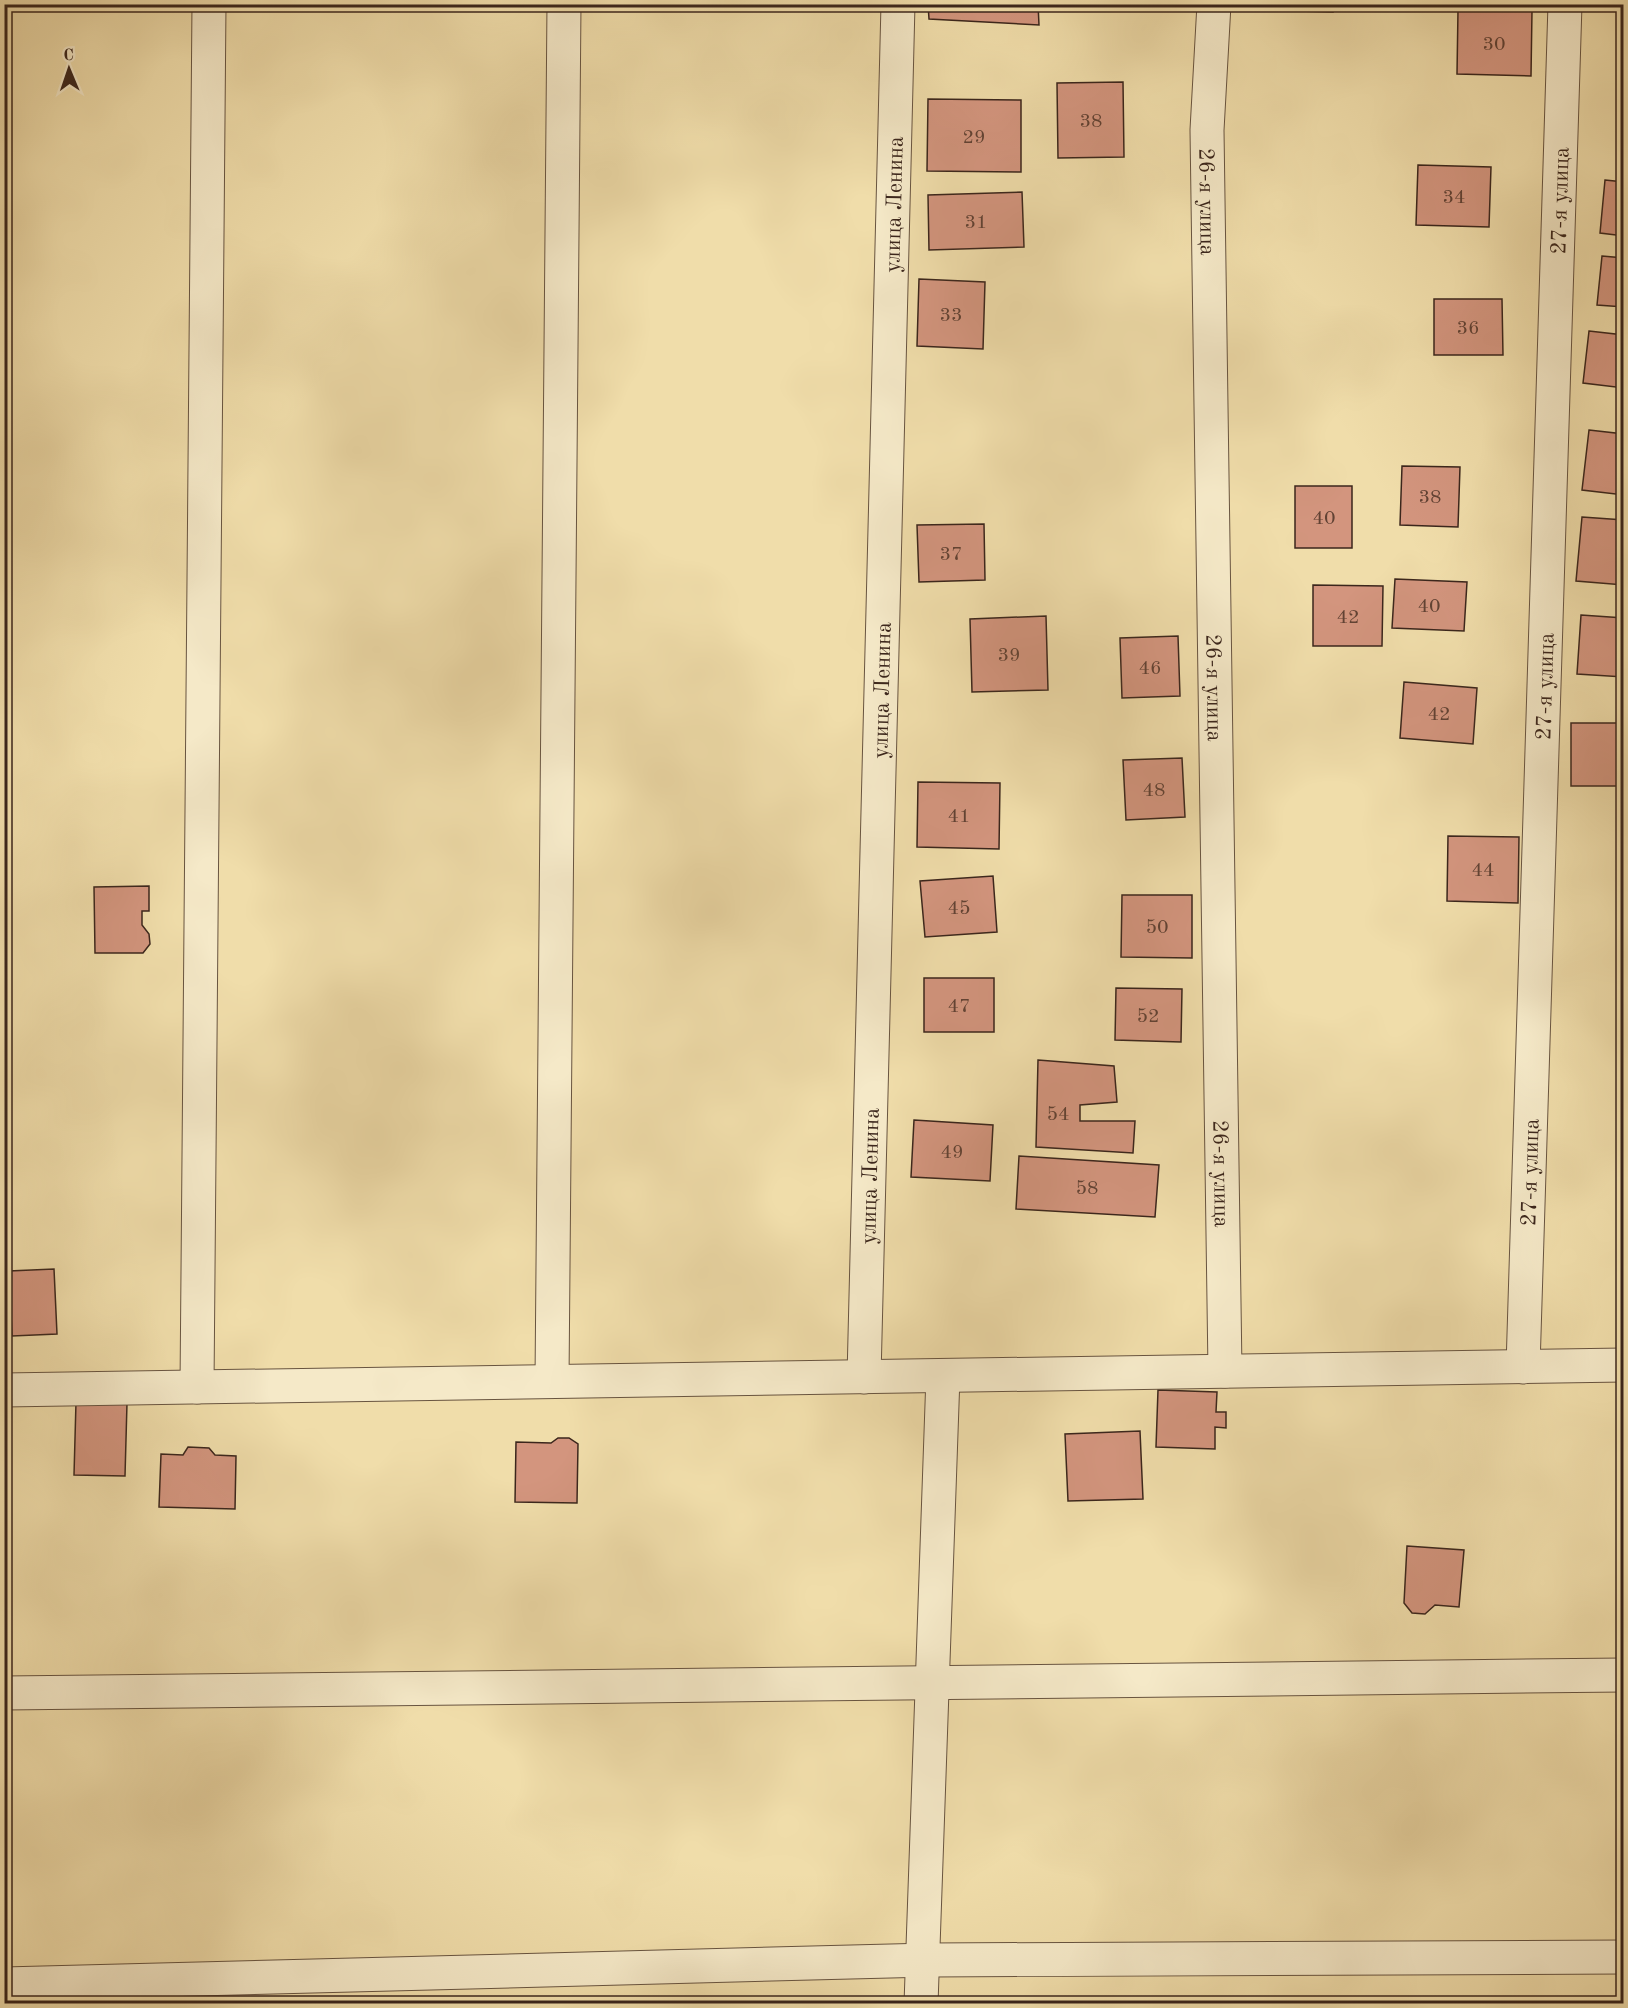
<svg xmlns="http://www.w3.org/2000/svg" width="1628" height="2008" font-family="'Old Standard TT',serif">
<rect width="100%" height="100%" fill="#f0ddaa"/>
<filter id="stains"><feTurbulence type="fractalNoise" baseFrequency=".00333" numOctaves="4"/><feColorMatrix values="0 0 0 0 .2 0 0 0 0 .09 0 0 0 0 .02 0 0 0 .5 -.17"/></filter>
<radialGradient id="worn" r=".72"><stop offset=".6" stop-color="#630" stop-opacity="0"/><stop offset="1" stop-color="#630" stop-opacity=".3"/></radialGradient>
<g fill="#d3957e" stroke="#3b261c" stroke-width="1.5">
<polygon points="928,4 1038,4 1039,25 929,19"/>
<polygon points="1257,4 1333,4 1333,12 1256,10"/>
<polygon points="1458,10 1532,11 1531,76 1457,74"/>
<polygon points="1123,82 1124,157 1058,158 1057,83"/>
<polygon points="928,99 1021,100 1021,172 927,171"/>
<polygon points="1418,165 1491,167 1489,227 1416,225"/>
<polygon points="1605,180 1624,182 1624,236 1600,233"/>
<polygon points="1022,192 1024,247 929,250 928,195"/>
<polygon points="1602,256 1624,258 1624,307 1597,305"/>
<polygon points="919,279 985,282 983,349 917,346"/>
<polygon points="1434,299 1502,299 1503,355 1434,355"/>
<polygon points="1589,331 1624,335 1624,388 1583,383"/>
<polygon points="1589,430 1624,434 1624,495 1582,490"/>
<polygon points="1402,466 1460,467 1458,527 1400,525"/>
<rect x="1295" y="486" width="57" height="62"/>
<polygon points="1582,517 1624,520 1624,585 1576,581"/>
<polygon points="984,524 985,580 919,582 917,525"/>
<polygon points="1395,579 1467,582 1464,631 1392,628"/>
<polygon points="1313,585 1383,586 1382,646 1313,646"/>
<polygon points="1581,615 1624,618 1624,677 1577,674"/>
<polygon points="1046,616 1048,690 972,692 970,619"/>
<polygon points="1178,636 1180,696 1122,698 1120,638"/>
<polygon points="1404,682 1477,688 1473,744 1400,738"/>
<rect x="1571" y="723" width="53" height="63"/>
<polygon points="1182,758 1185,817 1126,820 1123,760"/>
<polygon points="918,782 1000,783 999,849 917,847"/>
<polygon points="1448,836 1519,837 1518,903 1447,901"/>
<polygon points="993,876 997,932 925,937 920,881"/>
<polygon points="149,886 149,911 142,911 142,925 149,934 150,944 143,953 95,953 94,887"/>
<polygon points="1122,895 1192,895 1192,958 1121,957"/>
<rect x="924" y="978" width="70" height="54"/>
<polygon points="1116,988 1182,989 1181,1042 1115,1040"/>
<polygon points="1038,1060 1114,1066 1117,1102 1080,1105 1080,1121 1135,1121 1133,1153 1036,1147"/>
<polygon points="914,1120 993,1125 990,1181 911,1177"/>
<polygon points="1019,1156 1159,1165 1155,1217 1016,1209"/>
<polygon points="54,1269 57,1334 12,1336 9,1271"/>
<polygon points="1158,1390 1217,1392 1216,1412 1226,1412 1226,1428 1215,1427 1215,1449 1156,1447"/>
<polygon points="76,1402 127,1403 125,1476 74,1475"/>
<polygon points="1140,1431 1143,1499 1068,1501 1065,1434"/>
<polygon points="558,1438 569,1438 578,1444 577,1503 515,1502 516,1442 551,1443"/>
<polygon points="188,1447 209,1448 215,1455 236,1456 235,1509 159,1507 161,1454 183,1455"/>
<polygon points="1407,1546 1464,1550 1459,1607 1435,1605 1425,1614 1412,1613 1404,1603"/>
</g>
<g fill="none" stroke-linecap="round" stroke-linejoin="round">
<g stroke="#685440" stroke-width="35">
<g id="street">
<path id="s1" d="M1214 4 1207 130 1225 1371"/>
<path id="s2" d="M1523 1367 1565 4"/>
<path id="s3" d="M864 1377 898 4"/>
<polyline points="552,1381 564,4"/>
<polyline points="197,1387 209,4"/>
<polyline points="4,1390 1624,1365"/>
<polyline points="4,1693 1624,1675"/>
<polyline points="4,1984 930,1960 1624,1957"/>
<polyline points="921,2004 943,1376"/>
</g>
</g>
<use href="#street" stroke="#f5e9c8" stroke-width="33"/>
</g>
<g text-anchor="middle" stroke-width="6" stroke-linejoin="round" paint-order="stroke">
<g font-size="20" fill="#614234">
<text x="1494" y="50">30</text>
<text x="1091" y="127">38</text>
<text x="974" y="143">29</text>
<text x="1454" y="203">34</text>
<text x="976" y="228">31</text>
<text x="951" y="321">33</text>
<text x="1468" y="334">36</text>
<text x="1430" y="503">38</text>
<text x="1324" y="524">40</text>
<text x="951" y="560">37</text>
<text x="1429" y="612">40</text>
<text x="1348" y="623">42</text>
<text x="1009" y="661">39</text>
<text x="1150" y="674">46</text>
<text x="1439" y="720">42</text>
<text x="1154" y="796">48</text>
<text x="959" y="822">41</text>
<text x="1483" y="876">44</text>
<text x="959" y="914">45</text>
<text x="1157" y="933">50</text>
<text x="959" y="1012">47</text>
<text x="1148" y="1022">52</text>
<text x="1058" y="1120">54</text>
<text x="952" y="1158">49</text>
<text x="1087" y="1194">58</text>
</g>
<g font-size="22" fill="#3b261c" stroke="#f5e9c8">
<text dy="8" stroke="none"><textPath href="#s2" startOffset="1167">27-я улица</textPath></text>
<text dy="8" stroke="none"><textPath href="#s1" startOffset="198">26-я улица</textPath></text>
<text dy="8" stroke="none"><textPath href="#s3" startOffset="1173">улица Ленина</textPath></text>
<text dy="8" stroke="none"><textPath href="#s2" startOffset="681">27-я улица</textPath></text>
<text dy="8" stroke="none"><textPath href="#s1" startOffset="684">26-я улица</textPath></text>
<text dy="8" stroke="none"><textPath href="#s3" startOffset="687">улица Ленина</textPath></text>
<text dy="8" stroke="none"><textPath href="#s2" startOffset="195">27-я улица</textPath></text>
<text dy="8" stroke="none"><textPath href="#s1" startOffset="1170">26-я улица</textPath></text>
<text dy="8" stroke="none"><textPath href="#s3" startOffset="201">улица Ленина</textPath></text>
</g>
</g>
<rect width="1628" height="2008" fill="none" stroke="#f0ddaa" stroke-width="24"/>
<rect x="6" y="6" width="1616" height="1996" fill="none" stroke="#3b261c" stroke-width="3"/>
<rect x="12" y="12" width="1604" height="1984" fill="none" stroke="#3b261c" stroke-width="1.5"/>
<g transform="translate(69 69) rotate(358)" stroke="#f5e9c8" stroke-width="4.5" paint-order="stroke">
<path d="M0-4.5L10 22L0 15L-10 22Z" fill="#3b261c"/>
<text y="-9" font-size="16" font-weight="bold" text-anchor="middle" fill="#3b261c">С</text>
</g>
<rect width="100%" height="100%" filter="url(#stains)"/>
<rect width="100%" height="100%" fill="url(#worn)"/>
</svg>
